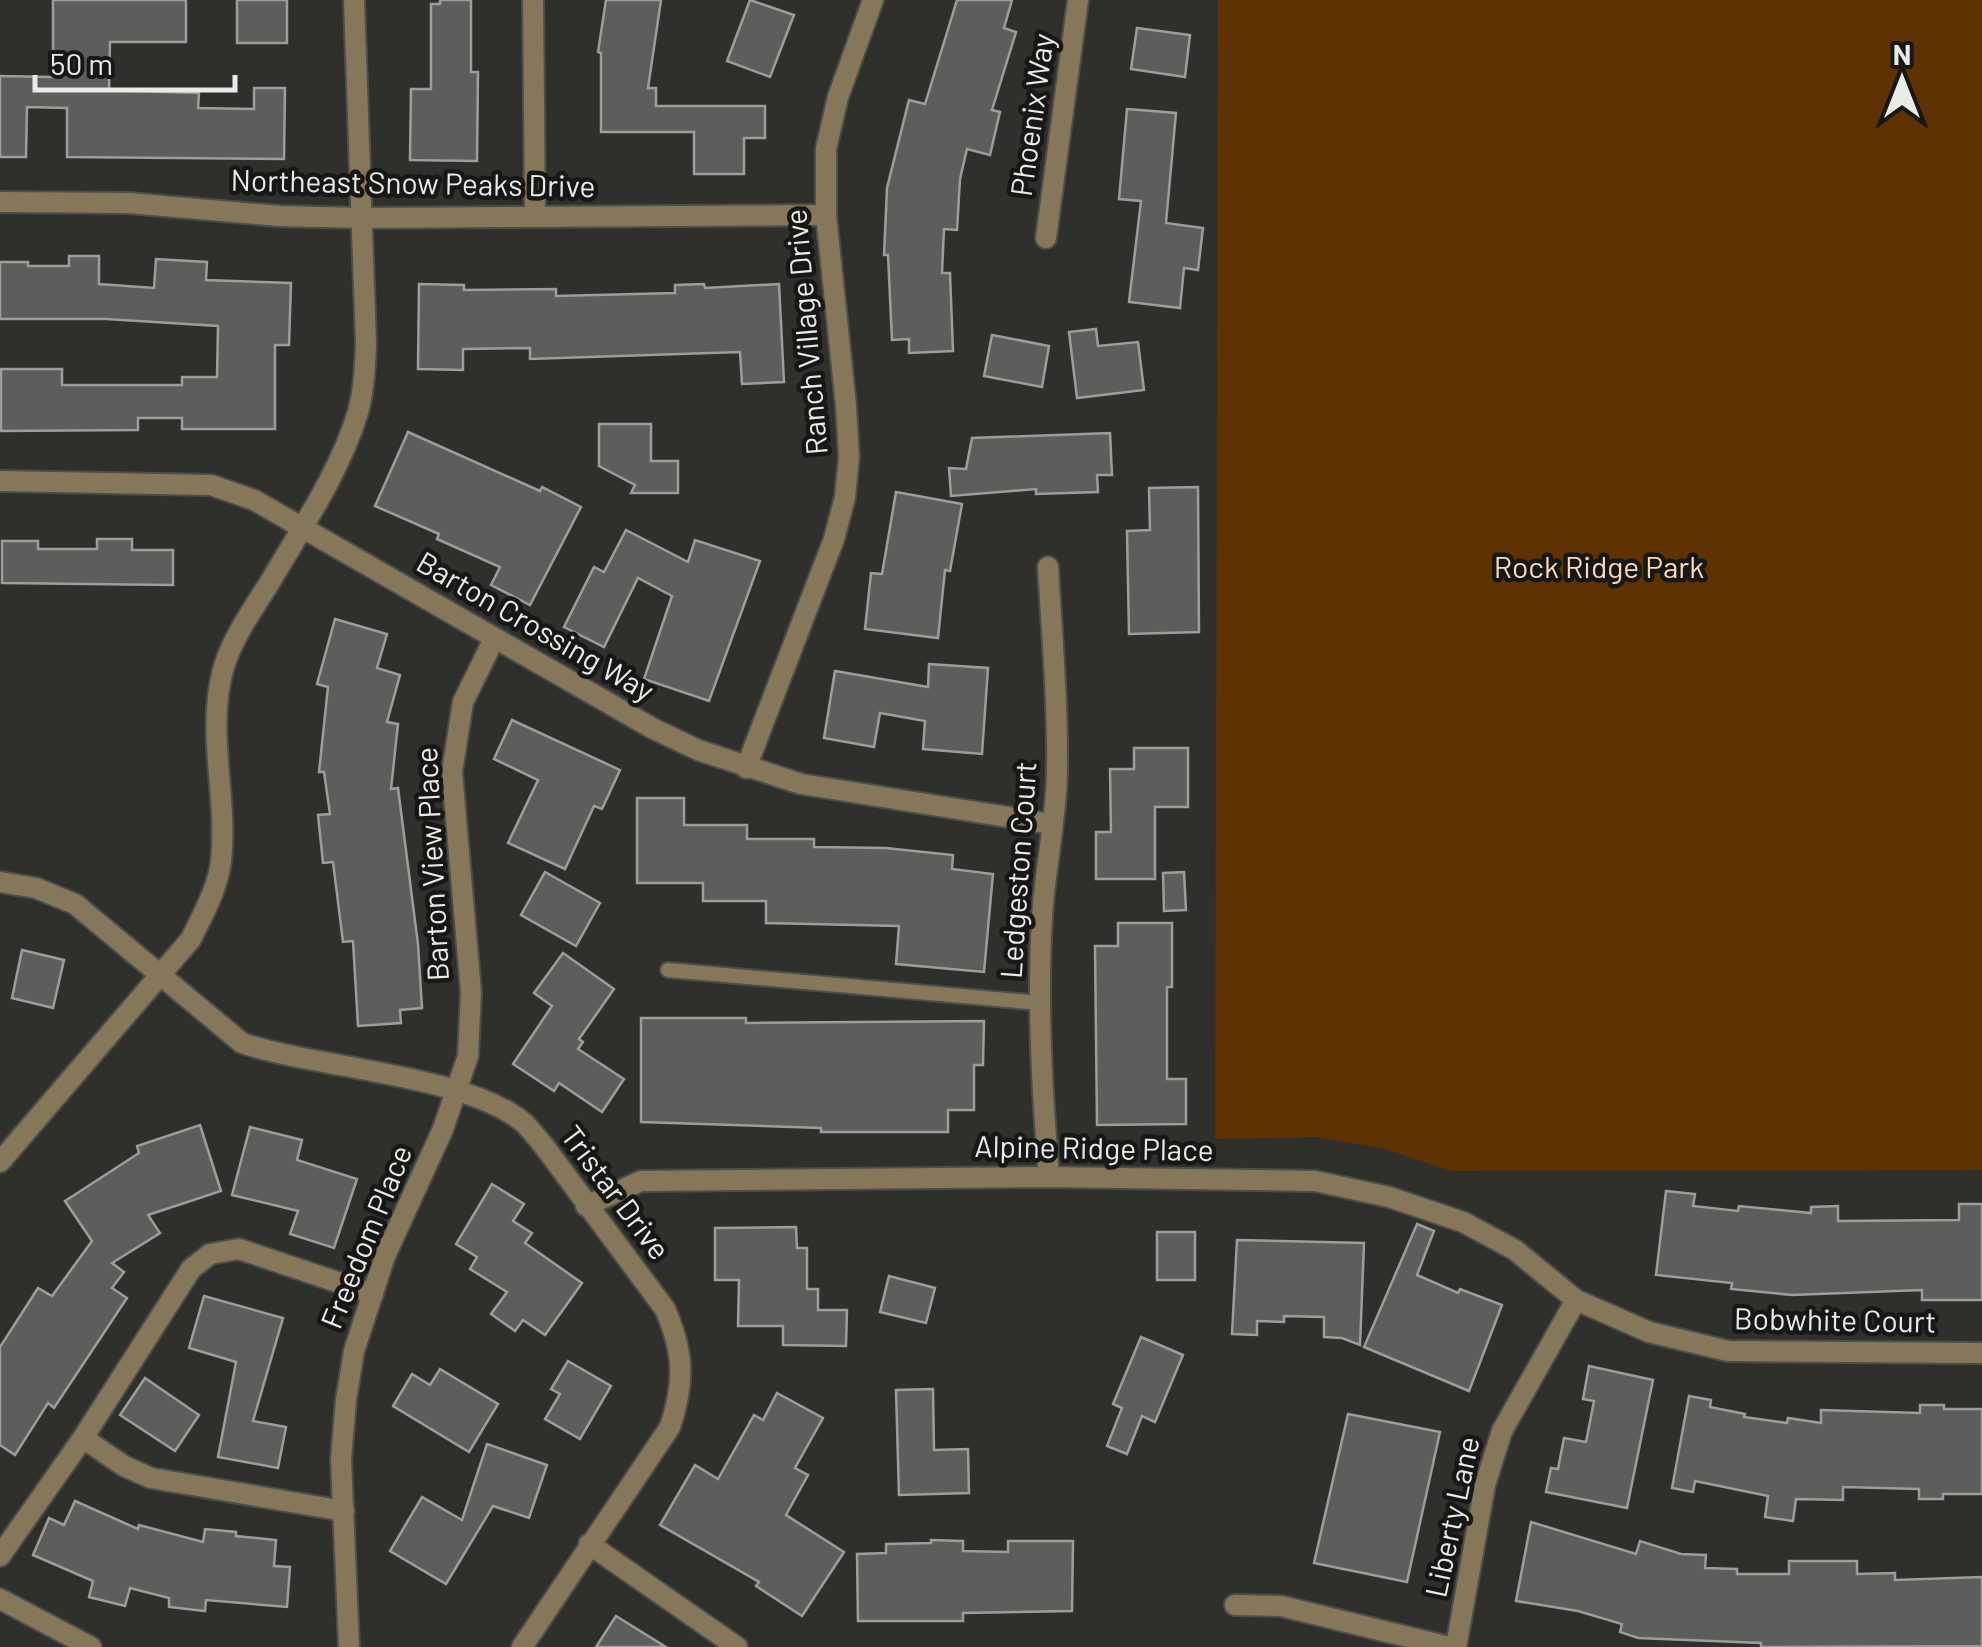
<svg xmlns="http://www.w3.org/2000/svg" width="1982" height="1647" font-family="Barlow,sans-serif">
<rect width="100%" height="100%" fill="#2f2f2c"/>
<polygon fill="#5e3203" points="1218,0 1982,0 1982,1170 1451,1171 1385,1149 1317,1137 1215,1139"/>
<g fill="#5c5e5b" stroke="#9d9e9b" stroke-width="2.5">
<polygon points="53,0 186,0 186,42 110,42 109,90 199,93 198,108 254,109 254,88 285,88 284,159 67,157 67,108 27,107 26,157 0,157 0,76 53,77"/>
<rect x="237" y="0" width="50" height="43"/>
<polygon points="440,0 471,0 471,72 478,72 477,161 410,160 411,89 431,89 431,4 440,4"/>
<polygon points="606,0 661,0 648,88 656,88 656,106 765,106 765,138 744,138 744,174 694,174 694,132 601,132 601,53 598,52"/>
<polygon points="750,0 794,15 770,77 727,61"/>
<polygon points="957,0 1012,0 1004,28 1016,32 992,110 1000,112 990,155 967,149 960,179 957,230 944,229 942,273 950,273 953,351 909,353 909,339 892,340 888,255 884,255 887,188 909,100 925,104"/>
<polygon points="1137,28 1190,35 1185,77 1131,69"/>
<polygon points="1127,109 1176,113 1166,223 1203,228 1198,270 1184,268 1180,308 1129,302 1141,201 1119,199"/>
<polygon points="69,256 99,256 99,284 154,288 156,259 207,262 206,280 291,283 289,345 275,345 275,429 182,429 182,418 138,418 138,430 1,431 1,369 62,369 62,385 182,385 182,377 217,377 218,326 106,319 0,319 0,262 28,262 28,266 69,266"/>
<polygon points="419,284 464,285 464,290 556,289 556,296 675,293 675,285 704,284 705,288 779,284 784,382 742,384 740,352 530,359 530,348 463,349 463,370 418,369"/>
<polygon points="1096,329 1098,346 1138,342 1144,390 1077,398 1069,332"/>
<polygon points="992,335 1049,346 1042,387 984,376"/>
<polygon points="599,424 651,424 651,461 678,461 678,493 631,493 635,485 599,466"/>
<polygon points="408,432 540,491 542,487 581,507 530,605 491,585 500,567 437,539 439,534 375,506"/>
<polygon points="1110,433 1112,475 1097,475 1098,492 1036,494 1036,489 951,496 949,468 966,469 972,438"/>
<polygon points="1198,487 1199,632 1129,634 1127,531 1150,530 1149,488"/>
<polygon points="896,492 962,504 950,571 945,570 938,638 865,629 871,573 882,574"/>
<polygon points="626,530 688,562 695,540 760,561 709,701 644,679 672,596 638,578 604,647 564,627 594,567 604,572"/>
<polygon points="97,539 132,539 132,550 173,550 173,585 2,583 2,541 38,541 38,549 97,549"/>
<polygon points="335,619 387,634 377,668 400,675 387,722 398,724 391,789 398,788 418,944 422,1008 400,1010 401,1023 358,1026 353,941 343,942 333,862 323,863 318,815 330,814 324,772 319,772 328,687 317,684"/>
<polygon points="929,664 988,668 982,754 923,749 925,721 880,713 874,747 824,738 835,671 928,687"/>
<polygon points="512,720 620,770 602,809 594,806 565,869 508,843 538,780 494,759"/>
<polygon points="1134,748 1188,748 1188,807 1155,807 1155,879 1096,879 1096,832 1111,832 1110,769 1134,769"/>
<polygon points="637,798 684,798 684,825 747,825 747,839 814,839 814,847 886,848 953,855 952,869 993,874 984,972 896,964 899,926 766,923 766,901 703,901 703,883 637,883"/>
<polygon points="545,872 600,903 576,946 521,915"/>
<polygon points="1184,872 1186,910 1164,911 1163,873"/>
<polygon points="1118,923 1172,923 1172,987 1167,987 1167,1079 1186,1079 1186,1124 1097,1125 1095,946 1118,946"/>
<polygon points="22,950 64,960 53,1008 12,998"/>
<polygon points="563,953 614,989 579,1039 583,1042 578,1049 624,1079 602,1112 559,1083 554,1091 513,1064 552,1006 534,993"/>
<polygon points="641,1018 746,1018 746,1023 984,1021 983,1065 974,1065 974,1110 948,1110 948,1132 821,1132 821,1128 641,1122"/>
<polygon points="200,1125 221,1191 148,1215 160,1233 112,1263 124,1272 112,1288 127,1298 54,1408 48,1403 15,1455 0,1445 0,1347 38,1288 52,1296 92,1241 65,1201 139,1153 137,1146"/>
<polygon points="250,1127 302,1140 297,1160 357,1179 334,1248 290,1234 298,1211 232,1195"/>
<polygon points="492,1184 524,1204 513,1221 532,1233 525,1243 582,1283 545,1335 523,1320 515,1331 491,1314 507,1292 470,1269 477,1257 456,1244"/>
<polygon points="1666,1191 1695,1194 1693,1206 1738,1211 1739,1206 1811,1213 1811,1207 1838,1206 1838,1221 1959,1220 1959,1204 1982,1204 1982,1300 1922,1300 1922,1290 1792,1295 1731,1289 1732,1283 1656,1275"/>
<polygon points="1417,1224 1434,1231 1417,1275 1458,1293 1460,1289 1502,1305 1469,1391 1364,1347"/>
<polygon points="796,1227 797,1248 807,1248 807,1289 818,1289 818,1310 847,1310 846,1346 783,1345 783,1326 738,1326 739,1280 715,1280 715,1228"/>
<rect x="1157" y="1232" width="38" height="48"/>
<polygon points="1237,1240 1364,1243 1360,1345 1342,1338 1324,1337 1324,1317 1284,1316 1284,1322 1257,1321 1257,1335 1232,1334"/>
<polygon points="889,1276 935,1288 926,1323 880,1312"/>
<polygon points="204,1296 283,1318 253,1421 286,1427 278,1468 218,1457 236,1362 189,1348"/>
<polygon points="1141,1337 1183,1355 1155,1422 1142,1416 1127,1454 1107,1446 1122,1408 1113,1404"/>
<polygon points="568,1361 611,1386 580,1439 545,1419 560,1394 551,1389"/>
<polygon points="1589,1366 1653,1380 1627,1508 1546,1492 1551,1468 1558,1469 1564,1438 1586,1442 1594,1401 1583,1399"/>
<polygon points="440,1369 498,1404 469,1452 393,1406 412,1374 430,1385"/>
<polygon points="145,1378 199,1415 175,1451 120,1415"/>
<polygon points="933,1389 934,1450 968,1449 969,1493 899,1495 896,1390"/>
<polygon points="777,1393 823,1418 795,1468 808,1475 786,1515 844,1552 802,1616 756,1586 759,1582 660,1525 695,1465 718,1479 754,1415 763,1420"/>
<polygon points="1689,1396 1711,1400 1710,1407 1745,1414 1744,1417 1787,1423 1788,1418 1821,1423 1821,1410 1920,1413 1920,1405 1944,1405 1944,1409 1982,1409 1982,1494 1943,1494 1943,1499 1919,1499 1919,1489 1843,1487 1843,1500 1796,1499 1793,1521 1765,1517 1768,1496 1695,1481 1693,1492 1672,1488"/>
<polygon points="1348,1414 1440,1432 1407,1582 1314,1563"/>
<polygon points="487,1444 547,1465 529,1518 493,1506 446,1584 390,1551 422,1497 462,1520"/>
<polygon points="75,1501 138,1529 139,1525 203,1542 205,1529 236,1532 236,1536 276,1540 274,1566 290,1567 287,1607 206,1600 205,1611 169,1607 169,1598 130,1588 125,1606 89,1597 93,1581 33,1555 49,1518 64,1525"/>
<polygon points="1531,1522 1636,1554 1640,1541 1681,1554 1706,1555 1705,1568 1737,1569 1737,1574 1789,1574 1789,1561 1857,1561 1857,1574 1895,1573 1895,1580 1982,1577 1982,1646 1761,1647 1761,1643 1638,1638 1620,1632 1622,1624 1578,1611 1516,1601"/>
<polygon points="931,1540 963,1541 963,1551 1008,1552 1008,1541 1073,1541 1072,1611 963,1613 963,1621 858,1621 857,1554 886,1553 886,1544 931,1543"/>
<polygon points="616,1616 666,1647 596,1647"/>
</g>
<g fill="none" stroke-linecap="round" stroke-linejoin="round">
<g stroke="#4d4d4a" stroke-width="18">
<polyline id="service" points="668,970 1040,1003"/>
</g>
<g stroke="#4d4d4a" stroke-width="24">
<g id="minor">
<polyline points="533,0 535,215"/>
<polyline points="0,202 129,203 279,216 362,218 826,215"/>
<polyline points="1046,238 1078,0"/>
<polyline points="0,481 211,485 254,500 652,728 698,750 801,784 1051,824"/>
<path d="M1048 567C1052 635 1058 704 1057 773 1056 821 1045 869 1042 917 1037 1004 1042 1091 1049 1177"/>
<polyline points="746,768 834,539 845,497 849,457 846,406 826,215 826,149 838,97 873,0"/>
<path d="M0 882 36 888 75 904 242 1043C316 1068 468 1075 524 1123 531 1130 538 1139 544 1146L665 1309C684 1353 685 1381 670 1427L522 1647"/>
<polyline points="586,1206 641,1181 1049,1177 1315,1181 1389,1197 1463,1222 1515,1250 1576,1300 1649,1332 1728,1351 1982,1353"/>
<polyline points="83,1438 124,1466 151,1478 344,1511"/>
<polyline points="589,1544 737,1647"/>
<polyline points="0,1556 83,1438 191,1269 210,1254 239,1249 373,1294"/>
<polyline points="0,1599 91,1647"/>
<polyline points="1235,1605 1281,1606 1449,1647"/>
<polyline points="349,1647 341,1459 346,1400 354,1351 385,1256 443,1129 468,1056 471,992 452,772 463,702 494,639"/>
<polyline points="1456,1647 1485,1485 1502,1431 1576,1300"/>
</g>
</g>
<g stroke="#4d4d4a" stroke-width="24">
<path id="tertiary" d="M0 1162 191 939C203 914 218 888 221 861 228 796 206 734 223 670 231 640 253 609 270 582 301 529 340 472 358 412 364 390 365 367 366 344L354 0"/>
</g>
<use href="#service" stroke="#86775b" stroke-width="14"/>
<use href="#minor" stroke="#86775b" stroke-width="20"/>
<use href="#tertiary" stroke="#86775b" stroke-width="20"/>
</g>
<g text-anchor="middle" stroke-width="9" stroke-linejoin="round" paint-order="stroke">
<g font-size="30" fill="#eaeae9" stroke="#171716">
<text transform="translate(1033 115) rotate(-82)" y="10">Phoenix Way</text>
<text transform="translate(413 184) rotate(1)" y="10">Northeast Snow Peaks Drive</text>
<text transform="translate(807 332) rotate(-95)" y="10">Ranch Village Drive</text>
<text transform="translate(535 627) rotate(30)" y="10">Barton Crossing Way</text>
<text transform="translate(433 864) rotate(-93)" y="10">Barton View Place</text>
<text transform="translate(1019 870) rotate(-86)" y="10">Ledgeston Court</text>
<text transform="translate(1094 1149) rotate(1)" y="10">Alpine Ridge Place</text>
<text transform="translate(615 1193) rotate(53)" y="10">Tristar Drive</text>
<text transform="translate(367 1237) rotate(-68)" y="10">Freedom Place</text>
<text transform="translate(1835 1321) rotate(1)" y="10">Bobwhite Court</text>
<text transform="translate(1453 1517) rotate(-78)" y="10">Liberty Lane</text>
</g>
<g font-size="30" fill="#fbd9bf" stroke="#171716">
<text x="1599" y="578">Rock Ridge Park</text>
</g>
</g>
<g transform="translate(1902 80)" stroke="#171716" stroke-width="8" paint-order="stroke">
<path d="M0-8L18 38L0 25L-18 38Z" fill="#eaeae9"/>
<text y="-15" font-size="28" font-weight="bold" text-anchor="middle" fill="#eaeae9">N</text>
</g>
<path d="M35 75v15h200v-15" fill="none" stroke="#eaeae9" stroke-width="5"/>
<text x="50" y="75" font-size="30" fill="#eaeae9" stroke="#171716" stroke-width="8" paint-order="stroke">50 m</text>
</svg>
